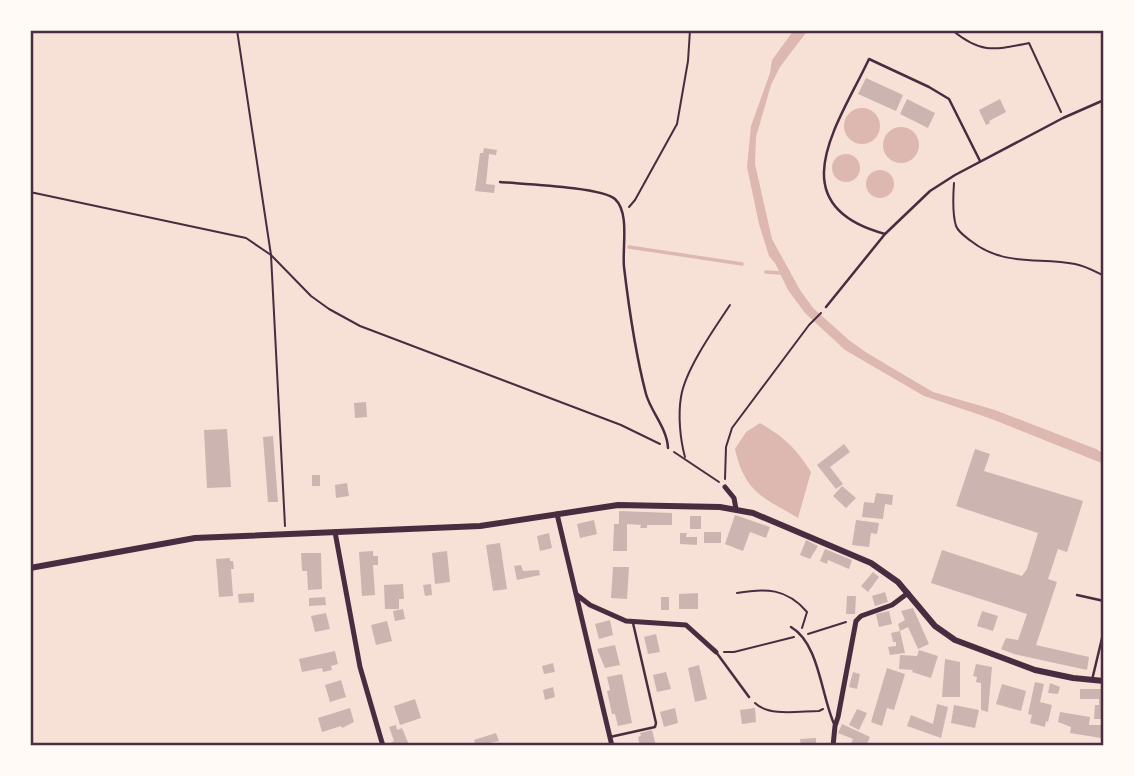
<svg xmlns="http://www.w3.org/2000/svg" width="1134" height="776" font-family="Lora,serif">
<rect width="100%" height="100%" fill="#f7e1d7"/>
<g fill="#dcb8b0">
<polygon points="794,30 808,30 780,67 771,85 756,137 755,164 772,239 800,290 813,308 850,341 867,353 933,392 995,410 1096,449 1104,454 1104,464 989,418 924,396 845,350 805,313 788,290 775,263 769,256 759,224 747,167 751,126 770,73 772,60"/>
<circle cx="862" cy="126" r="18"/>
<circle cx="901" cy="145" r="18"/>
<circle cx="846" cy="168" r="14"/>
<circle cx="880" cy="184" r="14"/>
<path d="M760 423C784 437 796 448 811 472L798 518C763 497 745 493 735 449L746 432Z"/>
</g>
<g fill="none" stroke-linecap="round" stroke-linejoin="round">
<g stroke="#dcb8b0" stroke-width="3.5">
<polyline points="629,247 742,264"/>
<polyline points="766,272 781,273"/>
</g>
</g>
<g fill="#ccb4b1">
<polygon points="866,78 903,95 896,111 858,94"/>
<polygon points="907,99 935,113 928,128 900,114"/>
<polygon points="1000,99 1006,112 989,121 990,123 986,125 979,110"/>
<polygon points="484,148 497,150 496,155 489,154 486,184 495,185 494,193 475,191 480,153 483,153"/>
<polygon points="366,402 367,417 355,418 354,403"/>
<polygon points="227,429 231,487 207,488 204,430"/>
<polygon points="273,436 278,502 268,502 263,437"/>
<polygon points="844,444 850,452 830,467 843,484 836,489 817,465"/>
<polygon points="975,449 990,454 984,471 1083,501 1067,552 1058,549 1048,579 1057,582 1036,645 1089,657 1087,670 1014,654 1001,649 1006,638 1018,640 1027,614 931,583 942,550 1022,576 1027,569 1038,533 956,506"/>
<rect x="312" y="475" width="8" height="11"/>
<polygon points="347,483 349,496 336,498 335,485"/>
<polygon points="842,486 856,498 846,508 833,496"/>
<polygon points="876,493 893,495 892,505 885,504 883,519 862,517 864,502 874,503"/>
<polygon points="619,511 672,513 672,525 647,525 647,528 640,528 641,525 627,524 627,551 613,551 614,524 619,524"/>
<polygon points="735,515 770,527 766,538 750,532 743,551 725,544"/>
<rect x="690" y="516" width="11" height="13"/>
<polygon points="594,520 597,534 580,538 577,524"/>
<polygon points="856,520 879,523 877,534 871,533 869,547 852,545"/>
<rect x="704" y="532" width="17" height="11"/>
<polygon points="549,533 552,548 540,551 537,536"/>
<polygon points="680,533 687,533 686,537 697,537 697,545 680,544"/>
<polygon points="806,540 818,546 810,559 800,555"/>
<polygon points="500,543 507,589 493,591 486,545"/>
<polygon points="825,549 852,560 849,569 828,560 827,564 820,561"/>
<polygon points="373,551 373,556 378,556 378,565 373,565 375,595 362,596 359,552"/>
<polygon points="447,551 450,582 435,584 432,553"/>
<polygon points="301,553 321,553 322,589 308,590 307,571 302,571"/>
<polygon points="230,558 230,561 233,561 234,569 231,569 233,596 219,597 216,559"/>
<polygon points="521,565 523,571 539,570 540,575 517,580 514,566"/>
<polygon points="613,567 629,567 627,599 611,598"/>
<polygon points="873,572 879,577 868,592 861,586"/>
<polygon points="403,584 404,599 399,599 399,609 385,609 384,585"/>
<polygon points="431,584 432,595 425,596 423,585"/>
<polygon points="885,592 888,602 875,606 872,596"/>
<polygon points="254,593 254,602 239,603 238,594"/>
<polygon points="698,593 698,609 679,609 679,594"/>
<polygon points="847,596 856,596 855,614 846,614"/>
<polygon points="325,597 326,605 309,606 309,598"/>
<rect x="661" y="597" width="8" height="13"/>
<polygon points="913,608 929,644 918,649 908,627 900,631 898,624 905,620 901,611"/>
<polygon points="403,609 405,619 395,621 393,611"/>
<polygon points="889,611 892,624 879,627 876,614"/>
<polygon points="982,611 998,616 993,631 977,626"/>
<polygon points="326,613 330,629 315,632 311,616"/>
<polygon points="610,620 613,635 599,639 595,624"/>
<polygon points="387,621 392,641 376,645 371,625"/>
<polygon points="900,631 905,653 890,655 888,647 896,646 896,642 893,642 891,633"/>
<polygon points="656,634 660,652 648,654 644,637"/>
<polygon points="615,645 620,665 605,668 597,649"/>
<polygon points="919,650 938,656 931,678 912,672 913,670 899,669 900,655 917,656"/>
<polygon points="335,651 338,664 331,666 332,670 323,672 322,668 302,672 299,659"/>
<polygon points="945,659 960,662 960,697 942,697"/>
<polygon points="553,663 555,672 544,674 542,666"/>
<polygon points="976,664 992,667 988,712 981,710 981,683 976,682 977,677 973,676"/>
<polygon points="699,665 707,699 695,702 688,668"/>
<polygon points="887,668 905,674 894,710 887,708 882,726 871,722"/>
<polygon points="666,672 671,689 657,692 653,675"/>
<polygon points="853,672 860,674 857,689 849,687"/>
<polygon points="622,674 632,723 618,726 615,714 612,714 607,691 610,690 607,677"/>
<polygon points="341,680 346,697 330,702 325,685"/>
<polygon points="1035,682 1044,684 1040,702 1052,705 1048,722 1046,721 1045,727 1030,723 1032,715 1028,714"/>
<polygon points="1050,683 1060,687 1058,694 1048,693"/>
<polygon points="1002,684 1026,691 1021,711 996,704"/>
<polygon points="553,687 555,697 545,700 543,690"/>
<polygon points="1080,689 1104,689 1104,719 1094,719 1095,705 1099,705 1099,699 1080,699"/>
<polygon points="415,699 421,718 400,725 394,706"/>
<polygon points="937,704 948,707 941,738 907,726 911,715 933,724"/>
<polygon points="954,705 979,710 975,728 951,723"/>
<polygon points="350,708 354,722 342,728 341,726 322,732 318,718"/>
<polygon points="675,708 678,723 664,727 660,712"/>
<polygon points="755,708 756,722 742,724 740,710"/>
<polygon points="857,709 867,713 859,730 849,725"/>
<polygon points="1060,712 1090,717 1089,725 1104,725 1104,734 1101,733 1101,738 1070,733 1071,727 1058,722"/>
<polygon points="842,724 870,737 866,746 862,744 861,746 850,746 853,739 838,733"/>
<polygon points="396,725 397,730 402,728 409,745 391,746 390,743 394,741 389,727"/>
<polygon points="652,730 656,746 640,746 638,737 641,736 640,733"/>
<polygon points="496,733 499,741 476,746 474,740"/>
<polygon points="816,738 816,746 801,746 800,739"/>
</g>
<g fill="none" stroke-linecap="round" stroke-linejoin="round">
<g stroke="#4a2c40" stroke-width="2">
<polyline points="237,30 271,255 285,526"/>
<path d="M952 30C981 54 994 50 1029 43L1061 112"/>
<path d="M954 183C953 197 952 213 956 226 959 233 966 237 971 241 1004 267 1038 257 1075 264 1086 266 1094 271 1104 276"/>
<polyline points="30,192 246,238 271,255 311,296 329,309 360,326 621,425 660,444"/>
<polyline points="629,207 635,200 677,124 688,61 690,30"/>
<polyline points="674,452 719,482"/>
<path d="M685 457C680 439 678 415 681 397 685 370 714 329 730 305"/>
<polyline points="725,479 726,447 732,428 809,325 821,313"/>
<path d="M737 593C765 588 787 588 807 612L802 628"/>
<polyline points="808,634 846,622"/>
<polyline points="724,652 734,652 794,637"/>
<path d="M755 703C769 717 800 711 819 711L823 709"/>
</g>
<g stroke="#4a2c40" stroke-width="2.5">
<path d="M500 182C522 184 602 187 615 199 630 213 622 248 624 267 629 309 635 352 646 394 651 412 667 428 668 448"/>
<path d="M885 234C777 205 839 123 869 59L929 87 949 99 980 161"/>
<polyline points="826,307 885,234 930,191 955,175 1063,118 1104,100"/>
<polyline points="1077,595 1104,601"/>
<path d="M791 627C820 644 821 697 835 726"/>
<polyline points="716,652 749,697"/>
<polyline points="1092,680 1104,630"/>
<polyline points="610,737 655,727 656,723 633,623"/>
</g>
<g stroke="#4a2c40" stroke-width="5">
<polyline points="725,487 734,498 736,509"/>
<polyline points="557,514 612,746"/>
<polyline points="335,532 360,667 383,746"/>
<polyline points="577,595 590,605 626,621 686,625 716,652"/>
<polyline points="833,746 835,726 838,717 856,621 861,616 892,605 908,593"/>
</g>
<polyline stroke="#4a2c40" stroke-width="6" points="30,568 195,538 480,526 618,505 720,507 753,513 871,563 898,582 935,626 955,640 1035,670 1073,678 1104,681"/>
</g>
<rect width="1134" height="776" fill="none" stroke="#fffaf5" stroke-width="63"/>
<rect x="32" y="32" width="1070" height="712" fill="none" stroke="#4a2c40" stroke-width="2.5"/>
</svg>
